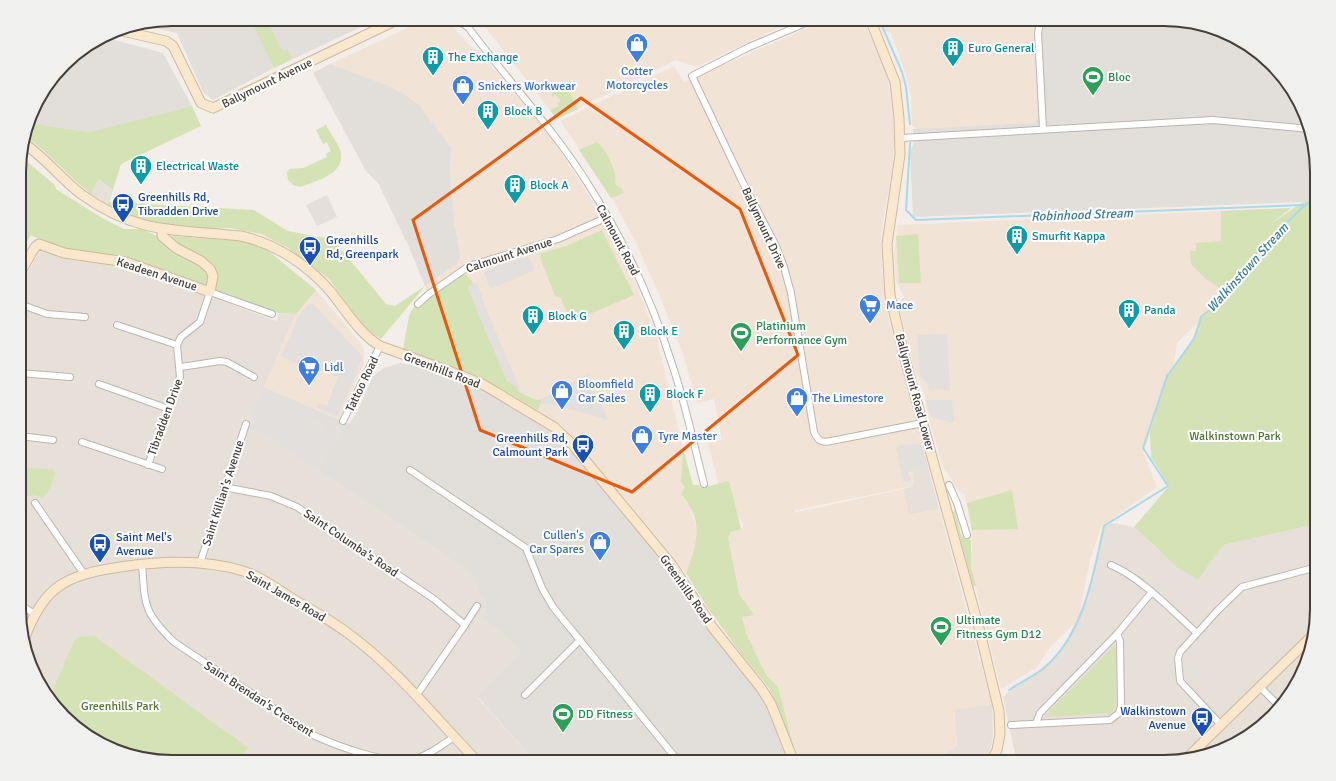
<svg xmlns="http://www.w3.org/2000/svg" width="1336" height="781" font-family="Signika,sans-serif">
<rect width="100%" height="100%" fill="#f3eee9"/>
<g fill="#e6e0d8">
<polygon points="98,179 112,189 107,206 91,194"/>
<polygon points="46,251 61,258 122,267 201,293 276,321 279,313 296,314 264,387 249,414 256,423 254,428 379,510 471,574 477,580 479,597 483,599 486,606 481,618 496,629 521,652 477,697 535,762 238,762 248,748 73,643 49,698 45,694 20,629 20,286 39,252"/>
<polygon points="928,466 939,509 908,515 903,489 914,486 913,470"/>
<polygon points="1113,523 1134,527 1156,548 1198,580 1223,545 1317,524 1317,619 1296,686 1272,717 1241,741 1174,762 1004,762 1005,756 1015,754 1003,697 1016,685 1044,668 1064,647 1089,591 1104,526"/>
<polygon points="992,704 993,734 991,747 985,762 944,762 942,755 957,746 954,709"/>
</g>
<g fill="#f2e3d7">
<polygon points="479,19 798,19 696,67 676,60 557,119"/>
<polygon points="829,19 862,19 886,68 895,127 893,165 881,234 882,270 886,307 895,343 928,466 913,470 914,486 796,510 793,513 903,489 909,515 939,509 992,704 954,710 957,746 942,755 944,762 800,762 784,720 745,634 725,532 742,529 744,525 719,486 708,443 722,440 714,399 697,403 683,354 658,292 637,245 609,192 560,121 674,66 684,82"/>
<polygon points="881,19 1033,19 1040,115 1035,123 918,129 912,126 911,96 905,72 891,33 885,31"/>
<polygon points="422,21 437,21 454,28 468,44 484,57 552,138 589,196 636,284 657,339 683,448 681,481 685,487 681,494 690,506 698,534 694,553 686,573 577,442 560,424 529,406 484,374 429,300 425,286 458,263 460,255 455,226 450,174 451,148 420,106 389,86 330,64"/>
<polygon points="1291,208 1258,234 1218,303 1177,343 1174,364 1168,373 1168,389 1143,452 1157,487 1101,527 1090,560 1078,620 1052,645 1036,668 1001,689 971,568 972,531 965,495 959,491 943,467 928,417 924,393 915,373 898,303 904,297 896,281 894,253 898,225"/>
<polygon points="316,290 363,346 364,352 364,364 339,420 264,387 296,314"/>
</g>
<g fill="#e2deda">
<polygon points="172,19 378,19 274,68 213,100 203,92 177,33 142,25"/>
<polygon points="1033,19 1164,19 1204,24 1241,40 1291,87 1309,123 1317,162 1317,196 1303,202 913,217 910,152 914,142 913,129 1035,123 1040,115"/>
<polygon points="103,37 163,53 192,106 89,132 29,123 35,104 71,57"/>
<polygon points="330,64 389,86 405,95 420,106 451,148 450,174 455,226 460,255 458,263 425,286 409,247 378,183 366,171 313,73"/>
<polygon points="400,363 432,369 482,388 532,416 570,445 671,570 758,692 767,707 789,762 535,762 477,696 521,652 496,629 481,618 486,606 483,599 479,597 476,580 471,574 379,510 254,428 256,423 249,414 264,387 349,424 358,410 373,376 384,368"/>
</g>
<g fill="#d4e2b6">
<polygon points="250,19 266,19 280,47 283,51 287,49 292,59 274,68"/>
<polygon points="559,88 561,92 568,90 578,109 557,119 550,110 559,106 557,103 561,101 556,95 552,97 552,93"/>
<path d="M192 106 201 126 121 164 109 202 254 210 288 231 319 237 332 238 386 304 395 306 425 286 381 339 365 328 329 279 288 248 261 234 230 228 203 229 172 226 127 215 107 206 112 189 98 179 91 194C67 176 50 152 25 137L29 123 89 132Z"/>
<path d="M326 125C330 133 339 144 341 153 345 174 315 181 301 187L293 185 288 180 287 172 290 169 303 168 327 157 326 154 331 151 327 142 323 144 316 130Z"/>
<path d="M597 142C606 148 619 175 615 184L622 189 624 193 611 198 579 150Z"/>
<polygon points="20,156 55,185 56,189 102,218 124,229 142,229 155,235 244,241 266,249 316,290 296,314 279,313 202,285 60,249 31,235 20,254"/>
<polygon points="1317,196 1317,524 1223,545 1198,580 1178,568 1134,527 1169,486 1151,457 1150,432 1167,376 1193,338 1201,319 1218,303 1225,291 1207,280 1191,264 1190,251 1196,251 1196,243 1221,241 1221,211 1291,208 1266,227 1303,202"/>
<polygon points="602,230 634,295 571,322 561,298 555,296 539,254 566,246"/>
<polygon points="918,234 921,283 899,283 896,236"/>
<polygon points="462,275 466,275 474,284 468,287 470,293 507,381 514,379 519,392 536,400 542,399 538,410 492,384 459,369 403,349 409,316 415,305 419,308 422,306 439,291"/>
<path d="M683 448 693 485H699L701 488 729 481 741 529 731 532 728 538 739 594 754 615 742 617 746 633 766 675 778 687 794 748 769 688 742 655 707 607 686 573C698 543 704 520 681 494L685 487 681 481Z"/>
<path d="M20 467 55 470C54 480 50 492 42 498 36 493 28 496 20 498Z"/>
<polygon points="1012,490 1018,529 972,530 967,503"/>
<polygon points="955,510 961,535 963,537 971,540 971,568 976,586 973,586 953,512"/>
<path d="M94 636 248 748 238 762C192 762 137 767 96 742 82 733 61 710 49 698L73 643 78 637Z"/>
<polygon points="1114,646 1116,648 1116,707 1111,713 1047,717 1047,714"/>
</g>
<g fill="#e2dfdd">
<polygon points="327,195 337,217 317,226 306,205"/>
<polygon points="527,257 531,261 535,270 490,289 484,272 498,265"/>
<polygon points="477,283 486,309 520,389 507,381 487,335 468,287"/>
<polygon points="310,304 314,305 362,356 357,373 337,417 317,408 319,403 327,406 338,377 304,362 302,366 281,356 301,312"/>
<polygon points="947,334 950,392 939,389 929,390 928,384 920,375 917,335"/>
<polygon points="588,374 608,420 573,410 548,404 540,404 542,399"/>
<polygon points="264,387 313,411 313,419 324,424 324,431 328,433 334,429 339,421 349,424 317,470 254,428 257,421 249,414"/>
<polygon points="925,400 952,400 954,422 949,422 931,417"/>
<polygon points="921,444 928,466 908,472 911,481 903,482 896,448 898,445"/>
</g>
<g fill="none" stroke-linecap="round" stroke-linejoin="round">
<g stroke="#acd8e9" stroke-width="2">
<polyline points="879,19 902,72 906,87 910,124"/>
<polyline points="910,143 906,210 916,220 1304,205"/>
<path d="M1009 690C1020 682 1035 676 1045 667 1085 632 1093 575 1104 526L1168 486 1143 448 1167 376 1194 339 1201 317 1217 304 1264 245 1305 205 1317 199"/>
</g>
<g stroke="#bdb5ad" stroke-width="8">
<g id="street">
<polyline points="455,19 468,27"/>
<path d="M464 19 468 27C507 80 553 128 588 184 624 240 653 303 673 367 686 406 694 445 704 484"/>
<path d="M815 19 749 47 692 76 742 181 776 246 784 267 791 293 814 432C818 441 822 443 831 441L923 423"/>
<polyline points="1041,19 1038,33 1043,129"/>
<polyline points="901,138 1213,120 1310,129"/>
<polyline points="20,304 47,314 85,317"/>
<polyline points="418,304 429,294 469,266 558,239 608,217"/>
<polyline points="117,325 177,345"/>
<polyline points="177,345 181,337 200,322 210,292 272,314"/>
<polyline points="181,367 220,361 227,362 254,377"/>
<polyline points="20,373 70,377"/>
<polyline points="99,384 169,409"/>
<polyline points="343,421 380,346"/>
<polyline points="20,436 53,440"/>
<polyline points="82,442 162,469"/>
<polyline points="148,465 180,377 177,345"/>
<polyline points="410,470 526,548 542,588 553,607 679,762"/>
<polyline points="949,485 957,503 967,535"/>
<polyline points="224,487 271,496 297,507 434,599 465,625"/>
<polyline points="35,503 84,574"/>
<polyline points="200,563 246,424"/>
<path d="M142 564C145 605 143 612 174 642L315 736C338 746 385 764 410 760 426 757 441 746 454 737"/>
<path d="M1111 565C1142 578 1172 611 1197 633"/>
<polyline points="20,604 34,614"/>
<polyline points="1260,687 1280,707"/>
<polyline points="525,695 580,640"/>
<polyline points="416,696 465,625 477,606"/>
<polyline points="1036,723 1040,713 1117,634 1151,593"/>
<polyline points="1011,725 1110,720 1119,713 1121,706 1120,641 1117,634"/>
<polyline points="1221,725 1180,681 1178,658 1180,652 1219,609 1242,587 1317,567"/>
</g>
</g>
<g stroke="#cdba9d" stroke-width="11">
<g id="secondary">
<polyline points="870,19 895,82 899,118 900,155 887,244 890,295 905,359 979,628 999,711 1000,734 997,750 991,762"/>
<polyline points="118,30 166,41 173,46 201,103 213,108 399,19"/>
<path d="M23 143C45 157 60 178 81 194 137 235 177 229 241 236 275 243 309 266 331 292 347 312 359 333 380 346L460 375 484 385 554 427 571 443 672 565 713 628 761 688 771 704 794 762"/>
<polyline points="20,273 35,247 39,244 64,253 126,262 210,292 213,276 210,269 201,261 176,248 162,236 162,229"/>
<path d="M24 640C43 586 66 575 120 567 160 561 204 559 243 571 260 576 277 589 293 599 312 610 332 621 349 634 398 670 436 719 478 762"/>
<polyline points="1188,757 1311,637"/>
</g>
</g>
<use href="#street" stroke="#fff" stroke-width="6"/>
<use href="#secondary" stroke="#f9e8cd" stroke-width="9"/>
</g>
<path fill="none" stroke="#e8590c" stroke-width="3" stroke-linejoin="round" d="M581 98 740 209 798 355 632 492 480 430 413 220Z"/>
<defs>
<g id="shop-pin" transform="scale(1.15)"><path d="M0 17L-7.5 6A9.5 9.5 0 1 1 7.5 6Z" fill="#3f7fe0" stroke="#fff"/><path d="M-5-2.5h2.3a2.7 3.5 0 0 1 5.4 0H5L5.5 6h-11ZM-1.5-2.5h3a1.5 2.3 0 0 0-3 0Z" fill="#fff"/></g>
<g id="building-pin" transform="scale(1.15)"><path d="M0 17L-7.5 6A9.5 9.5 0 1 1 7.5 6Z" fill="#0f9aa8" stroke="#fff"/><path d="M-4-6H4V6H1V3H-1V6H-4ZM-2.5-4.3h1.7v1.8h-1.7ZM.8-4.3h1.7v1.8H.8ZM-2.5-1h1.7V.8h-1.7ZM.8-1h1.7V.8H.8Z" fill="#fff"/></g>
<g id="stadium-pin" transform="scale(1.15)"><path d="M0 17L-7.5 6A9.5 9.5 0 1 1 7.5 6Z" fill="#2e9e5b" stroke="#fff"/><path d="M0-5a6.5 5 0 1 0 0 10a6.5 5 0 1 0 0-10ZM-3.5-1.8h7v3.6h-7Z" fill="#fff"/></g>
<g id="bus-pin" transform="scale(1.15)"><path d="M0 17L-7.5 6A9.5 9.5 0 1 1 7.5 6Z" fill="#1a4fb4" stroke="#fff"/><path d="M-5-6H5V4H4V6H2V4H-2V6H-4V4H-5ZM-3.5-4V0h7V-4ZM-3.5 1.2v1.5H-2V1.2ZM2 1.2v1.5H3.5V1.2Z" fill="#fff"/></g>
<g id="supermarket-pin" transform="scale(1.15)"><path d="M0 17L-7.5 6A9.5 9.5 0 1 1 7.5 6Z" fill="#3f7fe0" stroke="#fff"/><path d="M-6-5.5h2.5l.6 2H6L4.5 2H-2.5L-4.4-4H-6ZM-1.5 3.2a1.3 1.3 0 1 0 .1 0ZM3 3.2a1.3 1.3 0 1 0 .1 0Z" fill="#fff"/></g>
</defs>
<g fill-rule="evenodd">
<use href="#shop-pin" x="637" y="44"/>
<use href="#building-pin" x="953" y="48"/>
<use href="#building-pin" x="433" y="57"/>
<use href="#stadium-pin" x="1093" y="77"/>
<use href="#shop-pin" x="463" y="86"/>
<use href="#building-pin" x="488" y="111"/>
<use href="#building-pin" x="141" y="166"/>
<use href="#building-pin" x="515" y="185"/>
<use href="#bus-pin" x="123" y="204"/>
<use href="#building-pin" x="1017" y="236"/>
<use href="#bus-pin" x="310" y="247"/>
<use href="#supermarket-pin" x="870" y="305"/>
<use href="#building-pin" x="1129" y="310"/>
<use href="#building-pin" x="533" y="316"/>
<use href="#building-pin" x="624" y="331"/>
<use href="#stadium-pin" x="741" y="333"/>
<use href="#supermarket-pin" x="309" y="367"/>
<use href="#shop-pin" x="562" y="391"/>
<use href="#building-pin" x="650" y="394"/>
<use href="#shop-pin" x="797" y="398"/>
<use href="#shop-pin" x="642" y="436"/>
<use href="#bus-pin" x="583" y="445"/>
<use href="#shop-pin" x="600" y="542"/>
<use href="#bus-pin" x="100" y="544"/>
<use href="#stadium-pin" x="941" y="627"/>
<use href="#stadium-pin" x="563" y="714"/>
<use href="#bus-pin" x="1202" y="718"/>
</g>
<g text-anchor="middle" stroke-width="4" stroke-linejoin="round" paint-order="stroke">
<g font-size="12" fill="#0d838f" stroke="#fff" text-anchor="start">
<text x="968" y="52">Euro General</text>
<text x="448" y="61">The Exchange</text>
<text x="504" y="115">Block B</text>
<text x="156" y="170">Electrical Waste</text>
<text x="530" y="189">Block A</text>
<text x="1032" y="240">Smurfit Kappa</text>
<text x="1144" y="314">Panda</text>
<text x="548" y="320">Block G</text>
<text x="640" y="335">Block E</text>
<text x="666" y="398">Block F</text>
</g>
<g font-size="12" fill="#366cbe" stroke="#fff" text-anchor="start">
<text x="637" y="75" text-anchor="middle">Cotter<tspan x="637" dy="14">Motorcycles</tspan></text>
<text x="478" y="90">Snickers Workwear</text>
<text x="886" y="309">Mace</text>
<text x="324" y="371">Lidl</text>
<text x="578" y="388">Bloomfield<tspan x="578" dy="14">Car Sales</tspan></text>
<text x="812" y="402">The Limestore</text>
<text x="658" y="440">Tyre Master</text>
<text x="584" y="539" text-anchor="end">Cullen's<tspan x="584" dy="14">Car Spares</tspan></text>
</g>
<g font-size="12" fill="#27864d" stroke="#fff" text-anchor="start">
<text x="1108" y="81">Bloc</text>
<text x="756" y="330">Platinium<tspan x="756" dy="14">Performance Gym</tspan></text>
<text x="956" y="624">Ultimate<tspan x="956" dy="14">Fitness Gym D12</tspan></text>
<text x="578" y="718">DD Fitness</text>
</g>
<g font-size="12" fill="#453f38" stroke="#fff">
<text transform="translate(267 83) rotate(-26)" y="4">Ballymount Avenue</text>
<text transform="translate(764 228) rotate(65)" y="4">Ballymount Drive</text>
<text transform="translate(618 240) rotate(62)" y="4">Calmount Road</text>
<text transform="translate(509 255) rotate(-18)" y="4">Calmount Avenue</text>
<text transform="translate(157 274) rotate(18)" y="4">Keadeen Avenue</text>
<text transform="translate(442 370) rotate(21)" y="4">Greenhills Road</text>
<text transform="translate(362 384) rotate(-64)" y="4">Tattoo Road</text>
<text transform="translate(915 392) rotate(75)" y="4">Ballymount Road Lower</text>
<text transform="translate(165 417) rotate(-70)" y="4">Tibradden Drive</text>
<text transform="translate(223 493) rotate(-72)" y="4">Saint Killian's Avenue</text>
<text transform="translate(351 543) rotate(34)" y="4">Saint Columba's Road</text>
<text transform="translate(686 589) rotate(55)" y="4">Greenhills Road</text>
<text transform="translate(286 596) rotate(30)" y="4">Saint James Road</text>
<text transform="translate(259 699) rotate(33)" y="4">Saint Brendan's Crescent</text>
</g>
<g font-size="12" fill="#164399" stroke="#fff" text-anchor="start">
<text x="138" y="201">Greenhills Rd,<tspan x="138" dy="14">Tibradden Drive</tspan></text>
<text x="326" y="244">Greenhills<tspan x="326" dy="14">Rd, Greenpark</tspan></text>
<text x="568" y="442" text-anchor="end">Greenhills Rd,<tspan x="568" dy="14">Calmount Park</tspan></text>
<text x="116" y="541">Saint Mel's<tspan x="116" dy="14">Avenue</tspan></text>
<text x="1186" y="715" text-anchor="end">Walkinstown<tspan x="1186" dy="14">Avenue</tspan></text>
</g>
<g font-size="12" fill="#527132" stroke="#fff">
<text x="1235" y="440">Walkinstown Park</text>
<text x="120" y="710">Greenhills Park</text>
</g>
<g font-size="13" font-style="italic" fill="#397c97" stroke="#fff">
<text transform="translate(1082 214) rotate(-2)" y="5">Robinhood Stream</text>
<text transform="translate(1247 267) rotate(-48)" y="5">Walkinstown Stream</text>
</g>
</g>
<path d="M0 0H1336V781H0ZM172 26H1164A146 146 0 0 1 1310 172V609A146 146 0 0 1 1164 755H172A146 146 0 0 1 26 609V172A146 146 0 0 1 172 26Z" fill="#f0f0ef" fill-rule="evenodd"/>
<path fill="none" stroke="#453f38" stroke-width="2" d="M172 26H1164A146 146 0 0 1 1310 172V609A146 146 0 0 1 1164 755H172A146 146 0 0 1 26 609V172A146 146 0 0 1 172 26Z"/>
</svg>
